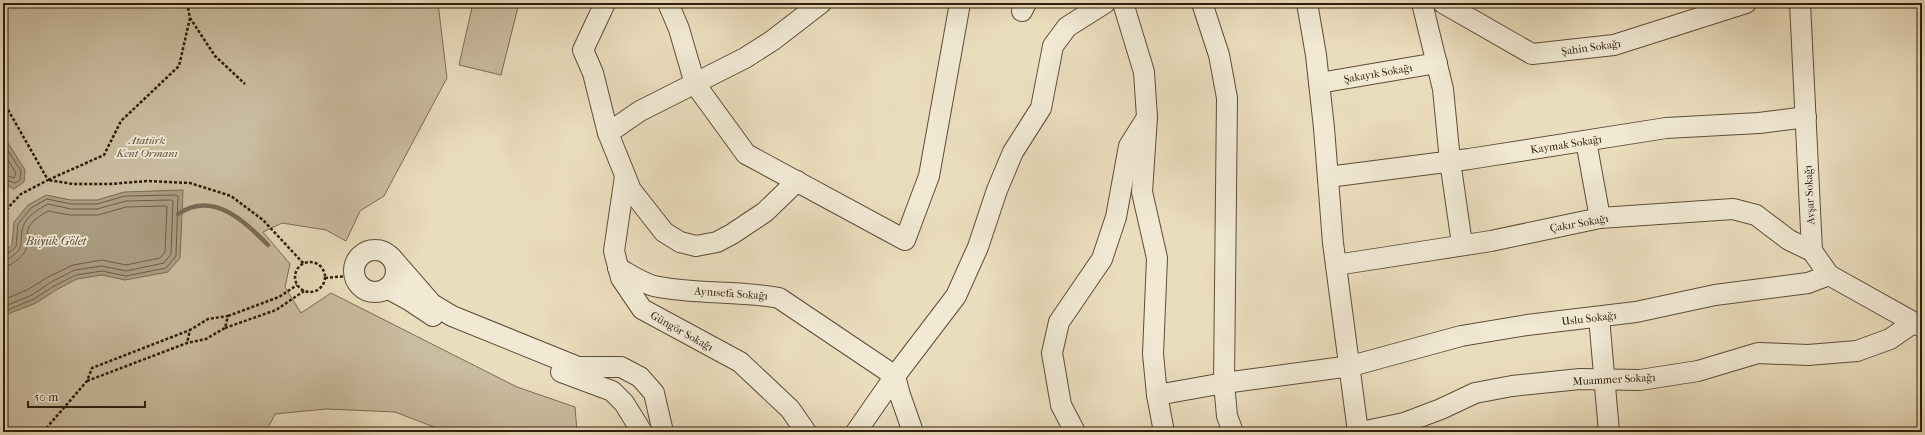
<svg xmlns="http://www.w3.org/2000/svg" width="1925" height="435" font-family="'IM FELL French Canon',serif">
<rect width="100%" height="100%" fill="#eaddbd"/>
<filter id="stains"><feTurbulence type="fractalNoise" baseFrequency=".005" numOctaves="4"/><feColorMatrix values="0 0 0 0 .2 0 0 0 0 .09 0 0 0 0 .02 0 0 0 .5 -.17"/></filter>
<radialGradient id="worn" r=".72"><stop offset=".6" stop-color="#630" stop-opacity="0"/><stop offset="1" stop-color="#630" stop-opacity=".3"/></radialGradient>
<g fill="#cabc9f" stroke="#7d6c56">
<polygon points="3,3 438,3 447,78 384,196 360,211 346,241 326,230 282,223 263,232 290,264 285,287 301,313 331,293 517,387 575,407 577,432 447,432 395,412 326,409 275,414 266,432 3,432"/>
<polygon points="473,3 498,3 518,7 501,75 459,65"/>
</g>
<g fill="#ab9c81" stroke="#7a6953">
<polygon points="3,135 25,170 24,182 14,189 3,183"/>
<polygon points="183,190 180,258 168,272 125,280 102,275 77,279 56,290 36,303 3,316 3,252 12,245 14,222 28,205 46,195 71,200 97,200 124,192"/>
</g>
<g fill="none" stroke-linecap="round" stroke-linejoin="round">
<g stroke="#6e5c47" stroke-width="1">
<polyline points="3,143 21,171 20,180 15,183 3,179"/>
<polyline points="3,152 16,173 14,178 3,174"/>
<polyline points="3,255 7,254 16,247 18,224 31,208 47,199 71,204 97,204 125,196 176,195 178,196 176,256 166,268 126,276 102,271 76,275 54,286 34,299 3,312"/>
<path d="M3 260C8 260 10 258 14 255 25 247 19 238 23 227 26 216 39 209 48 204L71 209H97L126 201 171 200 173 201 171 254 164 263 126 271 102 266 75 270 51 282 32 295 3 307"/>
<path d="M3 266C9 266 13 264 17 260 31 249 25 244 28 229 31 221 41 215 48 211L70 215H98L126 207 165 206 167 207 165 252 160 258 126 265 102 260 73 265 48 277 29 289 3 300"/>
</g>
<path stroke="#7a6953" stroke-width="4.5" d="M178 214C213 190 244 221 268 245"/>
<g stroke="#5e4d39" stroke-width="22">
<g id="minor">
<polyline points="605,3 583,50 593,73 608,133"/>
<polyline points="668,3 679,29 695,84 746,154 905,240 929,176 960,3"/>
<polyline points="1123,3 1144,72 1147,117 1142,192 1157,258 1153,354 1157,395 1224,383 1227,416 1233,432"/>
<polyline points="1202,3 1219,55 1227,98 1224,383 1351,366 1461,336 1527,325 1636,312 1715,295 1808,283 1829,275"/>
<polyline points="1307,3 1316,55 1324,128 1333,243 1358,432"/>
<polyline points="1422,3 1443,89 1450,161 1462,244"/>
<polyline points="1443,3 1532,54 1614,45 1746,3"/>
<polyline points="1800,3 1812,251 1829,275 1922,327"/>
<polyline points="1022,11 1026,3"/>
<polyline points="1319,83 1437,63"/>
<polyline points="1586,141 1600,218"/>
<polyline points="625,176 614,251 621,278 642,309 740,362 790,409 806,432"/>
<polyline points="1328,177 1469,159 1666,128 1759,123 1806,117"/>
<polyline points="797,181 765,212 732,234 717,242 696,246 680,242 664,232 631,190 608,133 640,111 745,58 773,40 821,3"/>
<circle cx="375" cy="271" r="21"/>
<polyline points="391,257 432,304 452,316 578,367 621,367 640,377 654,393 663,432"/>
<polyline points="1336,265 1491,241 1600,218 1733,209 1756,215 1789,240 1812,251"/>
<path d="M618 268C629 274 642 283 654 286 695 295 738 290 779 298L895 376 900 395 913 432"/>
<polyline points="387,288 409,300 433,316"/>
<polyline points="1599,317 1609,432"/>
<polyline points="561,372 612,391 624,403 642,432"/>
<polyline points="1157,395 1164,432"/>
<polyline points="856,432 895,376 956,296 978,247 997,190 1013,152 1041,108 1053,46 1067,27 1105,3"/>
<polyline points="1075,432 1061,405 1052,353 1059,322 1102,259 1116,217 1129,146 1146,119"/>
<polyline points="1361,432 1404,423 1441,409 1475,393 1512,386 1580,379 1640,380 1698,371 1758,353 1808,355 1857,351 1890,339 1913,323"/>
</g>
</g>
<g stroke="#301d0d" stroke-width="2.5" stroke-dasharray="3 2" stroke-linecap="butt">
<polyline points="187,3 190,18 215,56 245,84"/>
<polyline points="190,18 179,66 121,121 104,155 48,180 73,184 110,184 147,181 190,183 231,196 263,220 304,264"/>
<polyline points="3,101 48,180 21,194 3,213"/>
<circle cx="310" cy="277" r="15"/>
<polyline points="325,278 347,276"/>
<path d="M372 297C361 297 354 284 347 276 348 272 347 267 348 263 353 251 368 241 381 243"/>
<polyline points="228,316 279,297 297,285"/>
<polyline points="225,328 276,310 304,291"/>
<polyline points="87,381 187,343 206,339 225,328 228,316 208,319 190,330 187,343"/>
<polyline points="43,432 87,381 92,368 190,330"/>
</g>
<use href="#minor" stroke="#f1e9d4" stroke-width="20"/>
</g>
<g text-anchor="middle" stroke-width="3.5" stroke-linejoin="round" paint-order="stroke">
<g font-size="11" fill="#301d0d" stroke="#f1e9d4">
<text transform="translate(1591 47) rotate(-8)" y="4">Şahin Sokağı</text>
<text transform="translate(1378 73) rotate(-10)" y="4">Şakayık Sokağı</text>
<text transform="translate(1566 144) rotate(-9)" y="4">Kaymak Sokağı</text>
<text transform="translate(1809 195) rotate(-93)" y="4">Avşar Sokağı</text>
<text transform="translate(1579 223) rotate(-10)" y="4">Çakır Sokağı</text>
<text transform="translate(731 293) rotate(4)" y="4">Aynısefa Sokağı</text>
<text transform="translate(1589 318) rotate(-7)" y="4">Uslu Sokağı</text>
<text transform="translate(682 331) rotate(29)" y="4">Güngör Sokağı</text>
<text transform="translate(1614 379) rotate(-3)" y="4">Muammer Sokağı</text>
</g>
<g font-size="11" font-style="italic" fill="#5e4d39" stroke="#f1e9d4">
<text x="147" y="144">Atatürk<tspan x="147" dy="13">Kent Ormanı</tspan></text>
</g>
<g font-size="12" font-style="italic" fill="#5b4936" stroke="#f1e9d4">
<text x="56" y="245">Büyük Gölet</text>
</g>
</g>
<rect width="1925" height="435" fill="none" stroke="#eaddbd" stroke-width="16"/>
<rect x="4" y="4" width="1917" height="427" fill="none" stroke="#301d0d" stroke-width="2"/>
<rect x="8" y="8" width="1909" height="419" fill="none" stroke="#301d0d"/>
<path d="M28 401v6h117v-6" fill="none" stroke="#301d0d" stroke-width="2"/>
<text x="34" y="401" font-size="12" fill="#301d0d" stroke="#f1e9d4" stroke-width="3" paint-order="stroke">50 m</text>
<rect width="100%" height="100%" filter="url(#stains)"/>
<rect width="100%" height="100%" fill="url(#worn)"/>
</svg>
